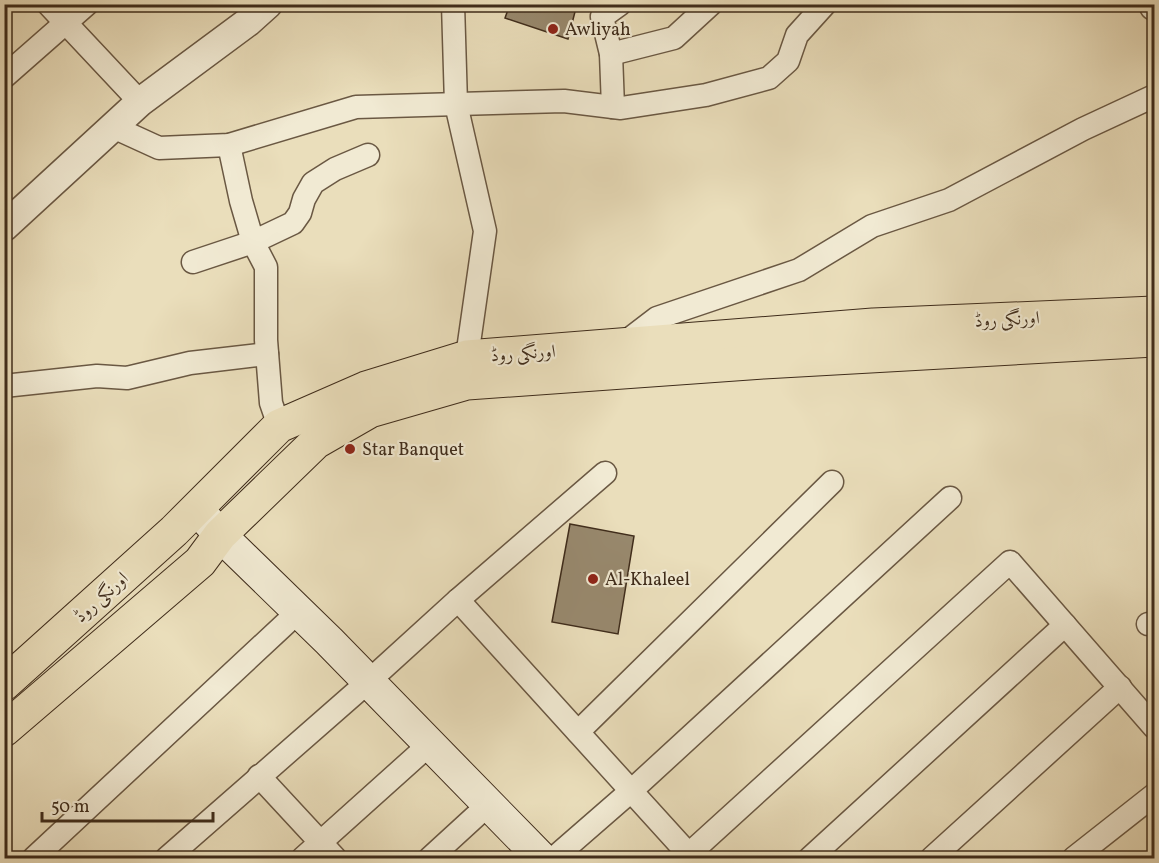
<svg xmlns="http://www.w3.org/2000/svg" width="1159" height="863" font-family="Vollkorn,Amiri,serif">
<rect width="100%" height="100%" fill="#eadebb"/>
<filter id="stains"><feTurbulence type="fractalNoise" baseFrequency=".00333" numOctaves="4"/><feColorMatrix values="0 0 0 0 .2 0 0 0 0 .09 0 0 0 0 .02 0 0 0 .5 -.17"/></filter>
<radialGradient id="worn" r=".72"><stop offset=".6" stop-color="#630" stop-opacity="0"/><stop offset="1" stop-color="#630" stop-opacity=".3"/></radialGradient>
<g fill="#98896e" stroke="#3f2c1b" stroke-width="1.5">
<polygon points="510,4 577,4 568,39 505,18"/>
<polygon points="570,524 634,536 618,634 552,622"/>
</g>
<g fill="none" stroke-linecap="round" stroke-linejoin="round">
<g stroke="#6a5843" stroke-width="25">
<g id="minor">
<polyline points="48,4 140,102"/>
<polyline points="453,4 456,104 485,231 467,357"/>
<polyline points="611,54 674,38 711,4"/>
<polyline points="4,77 87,4"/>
<polyline points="613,107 611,54 602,17 620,4"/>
<polyline points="113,127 159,148 229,145 356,107 564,101 621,108 706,95 769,78 788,61 797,35 825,4"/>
<polyline points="229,145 241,201 253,242 266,267 266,340 271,403 279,426"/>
<polyline points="193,262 253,242 293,223 300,213 304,199 313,183 335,169 368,155"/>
<polyline points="623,344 657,318 799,270 872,226 949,200 1083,129 1154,96"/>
<polyline points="4,386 97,376 127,378 190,363 267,354"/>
<polyline points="458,600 605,473"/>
<polyline points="1148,624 1154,623"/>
<polyline points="578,732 832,482"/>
<polyline points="259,776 335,858"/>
<polyline points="688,855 1010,562 1154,727"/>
<polyline points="34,858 298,612"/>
<polyline points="167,858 369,681 458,600 692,858"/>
<polyline points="303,858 430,744"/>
<polyline points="430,858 489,804"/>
<polyline points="554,858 631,791 950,498"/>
<polyline points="810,858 1065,625"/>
<polyline points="932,858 1120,687"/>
<polyline points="1074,858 1154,795"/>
</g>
</g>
<g stroke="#6a5843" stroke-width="31">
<g id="tertiary">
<polyline points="1153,4 1154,6"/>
<polyline points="4,227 140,102 248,22 268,4"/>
</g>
</g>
<g stroke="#3f2c1b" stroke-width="34">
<polyline id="secondary" points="197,509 220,535 329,641 541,858"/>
</g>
<g stroke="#3f2c1b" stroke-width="35">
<g id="primary">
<polyline points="4,684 174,531 279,426 366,388 467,357 873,325 1154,313"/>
<polyline points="4,730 200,562 220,535 316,442 370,411 467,383 763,362 1154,340"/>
</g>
</g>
<use href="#minor" stroke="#f1ead3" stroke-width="22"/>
<use href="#tertiary" stroke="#f1ead3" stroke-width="28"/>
<use href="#secondary" stroke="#f1ead3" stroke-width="32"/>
<use href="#primary" stroke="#eadebb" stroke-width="33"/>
</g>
<g fill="#8f2418" stroke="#f1ead3" stroke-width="2">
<circle cx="553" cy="29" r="6"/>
<circle cx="350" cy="449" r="6"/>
<circle cx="593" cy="579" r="6"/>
</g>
<g text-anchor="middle" stroke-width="4.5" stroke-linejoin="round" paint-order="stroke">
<g font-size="18" fill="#3f2c1b" stroke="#f1ead3" text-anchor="start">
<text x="565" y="35">Awliyah</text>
<text x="362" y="455">Star Banquet</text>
<text x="605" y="585">Al-Khaleel</text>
</g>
<g font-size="18" fill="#3f2c1b" stroke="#f1ead3">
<text transform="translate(1007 319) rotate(-3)" y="6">اورنگی روڈ</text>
<text transform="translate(523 353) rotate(-4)" y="6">اورنگی روڈ</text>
<text transform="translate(101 597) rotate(-42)" y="6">اورنگی روڈ</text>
</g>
</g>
<rect width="1159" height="863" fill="none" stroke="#eadebb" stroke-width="24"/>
<rect x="6" y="6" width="1147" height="851" fill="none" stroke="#3f2c1b" stroke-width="3"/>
<rect x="12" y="12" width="1135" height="839" fill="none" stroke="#3f2c1b" stroke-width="1.5"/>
<path d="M42 812v9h171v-9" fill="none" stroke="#3f2c1b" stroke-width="3"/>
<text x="51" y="812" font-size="18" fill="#3f2c1b" stroke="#f1ead3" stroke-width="4.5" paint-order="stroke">50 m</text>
<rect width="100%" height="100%" filter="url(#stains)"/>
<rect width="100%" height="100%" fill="url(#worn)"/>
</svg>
